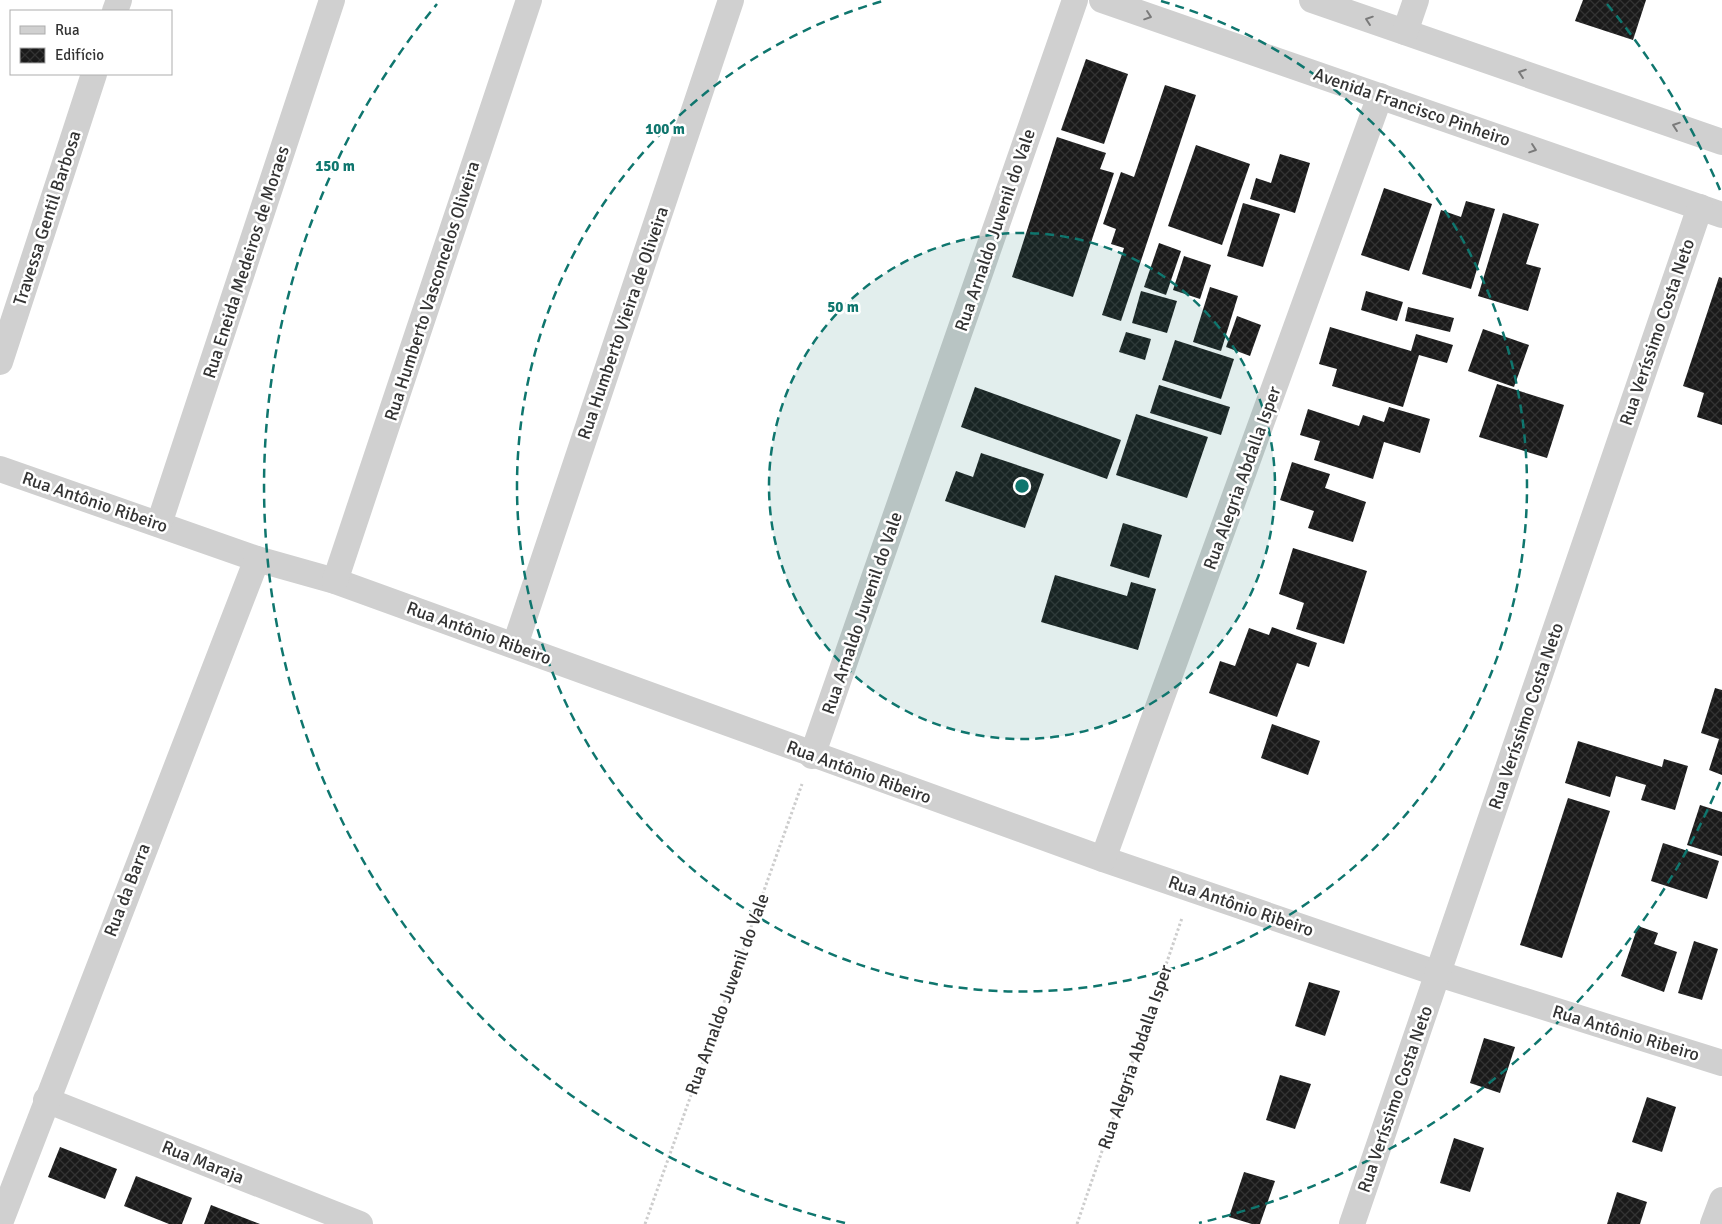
<svg xmlns="http://www.w3.org/2000/svg" width="1722" height="1224" font-family="Signika,sans-serif">
<defs>
<pattern id="building-cross-hatch" width="8" height="8" patternUnits="userSpaceOnUse" patternTransform="scale(1.25)"><rect width="8" height="8" fill="#1a1a1a"/><path d="M0 0l8 8M0 8l8-8" fill="none" stroke="#333"/></pattern>
</defs>
<rect width="100%" height="100%" fill="#fff"/>
<g fill="url(#building-cross-hatch)">
<polygon points="1583,0 1646,0 1633,40 1575,21"/>
<polygon points="1086,59 1128,74 1104,144 1061,130"/>
<polygon points="1165,85 1196,95 1121,321 1102,315 1124,248 1111,244 1116,229 1103,224 1121,172 1134,177"/>
<polygon points="1057,137 1106,153 1100,169 1114,173 1073,297 1012,277"/>
<polygon points="1196,145 1250,164 1222,245 1168,226"/>
<polygon points="1280,154 1310,163 1295,213 1250,199 1256,178 1271,183"/>
<polygon points="1384,188 1432,204 1409,271 1361,255"/>
<polygon points="1466,201 1495,209 1471,289 1422,274 1441,210 1461,217"/>
<polygon points="1243,203 1280,214 1263,267 1227,256"/>
<polygon points="1503,213 1539,224 1526,264 1541,268 1528,311 1478,296"/>
<polygon points="1159,243 1181,251 1166,295 1144,287"/>
<polygon points="1184,256 1211,265 1200,299 1173,290"/>
<polygon points="1719,277 1722,278 1722,425 1697,417 1704,393 1683,386"/>
<polygon points="1210,287 1238,296 1221,351 1193,342"/>
<polygon points="1141,291 1177,301 1167,333 1132,323"/>
<polygon points="1366,291 1403,302 1397,321 1361,310"/>
<polygon points="1408,307 1454,318 1450,332 1405,321"/>
<polygon points="1237,316 1261,325 1250,356 1226,347"/>
<polygon points="1330,327 1411,351 1416,334 1453,345 1447,363 1419,355 1403,407 1332,386 1337,369 1319,364"/>
<polygon points="1483,329 1529,345 1514,387 1468,371"/>
<polygon points="1126,332 1151,339 1145,360 1119,352"/>
<polygon points="1175,340 1234,359 1221,399 1162,380"/>
<polygon points="1497,384 1564,405 1547,458 1479,437"/>
<polygon points="1159,385 1230,407 1221,435 1150,413"/>
<polygon points="975,387 1121,440 1107,479 961,427"/>
<polygon points="1389,407 1430,419 1420,453 1384,442 1373,479 1314,460 1320,441 1300,435 1308,409 1359,426 1363,415 1384,422"/>
<polygon points="1136,414 1208,437 1187,498 1116,475"/>
<polygon points="981,453 1044,474 1025,528 945,501 956,471 973,477"/>
<polygon points="1292,462 1330,474 1325,488 1366,502 1353,542 1308,528 1314,511 1280,500"/>
<polygon points="1123,523 1162,535 1149,578 1110,566"/>
<polygon points="1293,548 1367,571 1344,644 1296,629 1304,603 1279,594"/>
<polygon points="1055,575 1127,596 1131,582 1156,589 1138,650 1041,622"/>
<polygon points="1272,627 1317,643 1309,667 1297,663 1277,717 1209,693 1220,661 1235,666 1249,628 1269,635"/>
<polygon points="1715,688 1722,690 1722,775 1709,770 1719,739 1701,733"/>
<polygon points="1272,724 1320,741 1308,775 1261,758"/>
<polygon points="1578,741 1662,767 1664,759 1688,766 1675,810 1641,800 1646,785 1616,776 1610,797 1565,783"/>
<polygon points="1568,798 1610,811 1562,958 1520,945"/>
<polygon points="1700,805 1722,812 1722,856 1687,845"/>
<polygon points="1663,843 1719,861 1707,899 1651,881"/>
<polygon points="1638,926 1658,933 1654,944 1677,952 1664,992 1621,976"/>
<polygon points="1694,941 1718,949 1702,1000 1678,993"/>
<polygon points="1309,982 1340,991 1325,1036 1295,1026"/>
<polygon points="1484,1038 1515,1047 1500,1093 1470,1083"/>
<polygon points="1280,1075 1311,1084 1295,1129 1266,1120"/>
<polygon points="1647,1097 1676,1107 1662,1152 1632,1142"/>
<polygon points="1454,1138 1484,1148 1470,1192 1440,1183"/>
<polygon points="60,1147 117,1169 105,1199 48,1177"/>
<polygon points="1244,1172 1275,1181 1260,1224 1252,1224 1229,1217"/>
<polygon points="136,1176 192,1198 182,1224 169,1224 124,1206"/>
<polygon points="1617,1192 1647,1202 1640,1224 1607,1224"/>
<polygon points="211,1205 260,1224 204,1224"/>
</g>
<g fill="none" stroke-linecap="round" stroke-linejoin="round">
<g stroke="#cdcdcd" stroke-width="3" stroke-dasharray="2.5 2.5" stroke-linecap="butt">
<polyline points="645,1224 802,784"/>
<polyline points="1077,1224 1182,918"/>
</g>
<g stroke="#d0d0d0" stroke-width="26">
<polyline points="1102,0 1722,215"/>
<polyline points="1312,0 1722,142"/>
<polyline points="115,11 119,0"/>
<polyline points="1405,32 1416,0"/>
<polyline points="0,362 94,74"/>
<polyline points="0,469 257,559 335,581 1103,859 1439,974 1722,1063"/>
<polyline points="159,524 332,0"/>
<polyline points="335,581 529,0"/>
<polyline points="515,645 731,0"/>
<polyline points="812,756 1075,0"/>
<polyline points="1103,859 1380,96"/>
<polyline points="46,1100 360,1224"/>
<polyline points="0,1223 257,559"/>
<polyline points="1352,1224 1700,207"/>
<polyline points="1713,1224 1722,1200"/>
</g>
</g>
<defs><path id="oneway-chevron" d="M-2-3.5L2.5 0L-2 3.5" fill="none" stroke-width="1.6" stroke-linecap="round" stroke-linejoin="round" transform="scale(1.25)"/></defs>
<g stroke="#7a7a7a">
<use href="#oneway-chevron" transform="translate(1148 16) rotate(19)"/>
<use href="#oneway-chevron" transform="translate(1369 20) rotate(-161)"/>
<use href="#oneway-chevron" transform="translate(1522 73) rotate(-161)"/>
<use href="#oneway-chevron" transform="translate(1676 126) rotate(-161)"/>
<use href="#oneway-chevron" transform="translate(1533 149) rotate(19)"/>
</g>
<circle cx="1022" cy="486" r="253" fill="#0f766e" fill-opacity=".12"/>
<g fill="none" stroke="#0f766e" stroke-width="2.5" stroke-dasharray="9 6">
<circle cx="1022" cy="486" r="253"/>
<path d="M1161 1A505 505 0 1 1 883 1"/>
<path d="M1720 782A758 758 0 0 1 1199 1223M845 1223A758 758 0 0 1 437 4M1607 4A758 758 0 0 1 1720 190"/>
</g>
<g text-anchor="middle" stroke-width="5" stroke-linejoin="round" paint-order="stroke">
<g font-size="18" fill="#333" stroke="#fff">
<text transform="translate(1412 107) rotate(19)" y="6">Avenida Francisco Pinheiro</text>
<text transform="translate(47 218) rotate(-72)" y="6">Travessa Gentil Barbosa</text>
<text transform="translate(995 230) rotate(-71)" y="6">Rua Arnaldo Juvenil do Vale</text>
<text transform="translate(246 262) rotate(-72)" y="6">Rua Eneida Medeiros de Moraes</text>
<text transform="translate(432 291) rotate(-72)" y="6">Rua Humberto Vasconcelos Oliveira</text>
<text transform="translate(623 323) rotate(-71)" y="6">Rua Humberto Vieira de Oliveira</text>
<text transform="translate(1657 332) rotate(-71)" y="6">Rua Veríssimo Costa Neto</text>
<text transform="translate(1242 478) rotate(-70)" y="6">Rua Alegria Abdalla Isper</text>
<text transform="translate(95 502) rotate(19)" y="6">Rua Antônio Ribeiro</text>
<text transform="translate(862 613) rotate(-71)" y="6">Rua Arnaldo Juvenil do Vale</text>
<text transform="translate(479 633) rotate(20)" y="6">Rua Antônio Ribeiro</text>
<text transform="translate(1526 716) rotate(-71)" y="6">Rua Veríssimo Costa Neto</text>
<text transform="translate(859 772) rotate(20)" y="6">Rua Antônio Ribeiro</text>
<text transform="translate(127 890) rotate(-69)" y="6">Rua da Barra</text>
<text transform="translate(1241 906) rotate(19)" y="6">Rua Antônio Ribeiro</text>
<text transform="translate(727 994) rotate(-70)" y="6">Rua Arnaldo Juvenil do Vale</text>
<text transform="translate(1626 1033) rotate(17)" y="6">Rua Antônio Ribeiro</text>
<text transform="translate(1135 1057) rotate(-71)" y="6">Rua Alegria Abdalla Isper</text>
<text transform="translate(1395 1099) rotate(-71)" y="6">Rua Veríssimo Costa Neto</text>
<text transform="translate(203 1162) rotate(22)" y="6">Rua Maraja</text>
</g>
</g>
<circle cx="1022" cy="486" r="8" fill="#0f766e" stroke="#fff" stroke-width="2.5"/>
<g font-size="15" text-anchor="middle" font-weight="bold" fill="#0f766e" stroke="#fff" stroke-width="5" stroke-linejoin="round" paint-order="stroke">
<text x="665" y="134">100 m</text>
<text x="335" y="171">150 m</text>
<text x="843" y="312">50 m</text>
</g>
<rect x="10" y="10" width="162" height="65" fill="#ffffff" stroke="#adadad"/>
<rect x="20" y="26" width="25" height="8" fill="#d0d0d0" stroke="#adadad"/>
<text x="55" y="35" font-size="15" fill="#333333">Rua</text>
<rect x="20" y="48" width="25" height="15" fill="url(#building-cross-hatch)" stroke="#adadad"/>
<text x="55" y="60" font-size="15" fill="#333333">Edifício</text>
</svg>
